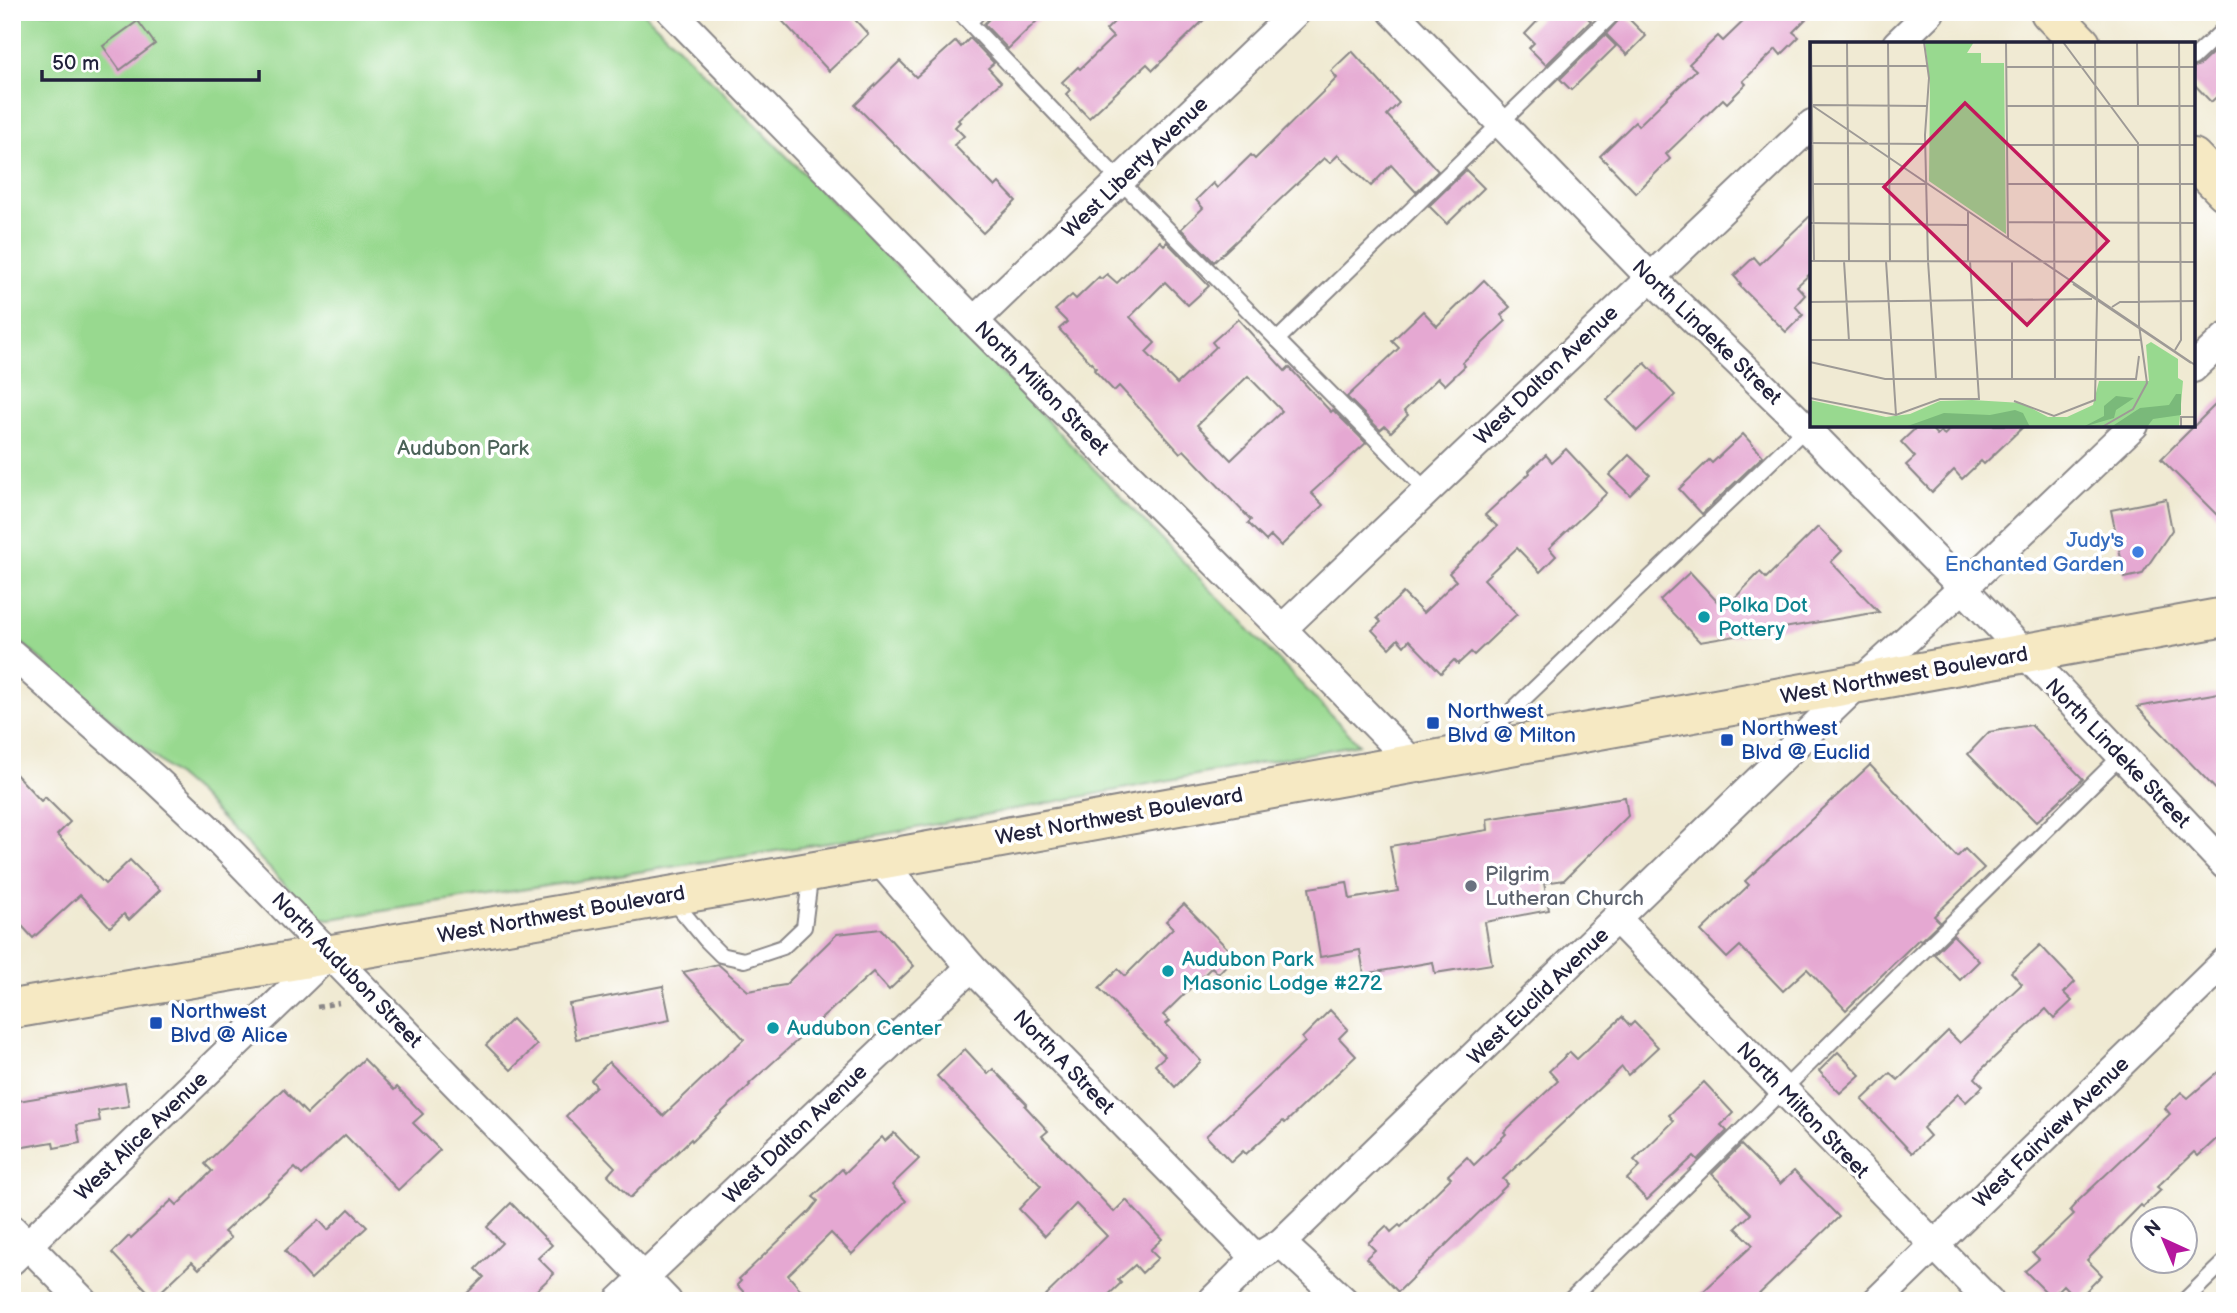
<svg xmlns="http://www.w3.org/2000/svg" width="2237" height="1313" font-family="'Balsamiq Sans',sans-serif">
<rect width="100%" height="100%" fill="#fff"/>
<filter id="ink" filterUnits="userSpaceOnUse"><feTurbulence type="fractalNoise" baseFrequency=".0143" numOctaves="2"/><feDisplacementMap in="SourceGraphic" scale="14" xChannelSelector="R" yChannelSelector="G"/><feConvolveMatrix kernelMatrix="1 2 1 2 8 2 1 2 1" color-interpolation-filters="sRGB"/></filter>
<filter id="wash" filterUnits="userSpaceOnUse"><feTurbulence type="fractalNoise" baseFrequency=".00686" numOctaves="4" result="noise"/><feDisplacementMap in="SourceGraphic" scale="28" xChannelSelector="R" yChannelSelector="G"/><feGaussianBlur stdDeviation="1.57" result="paint"/><feColorMatrix in="noise" values="0 0 0 0 0 0 0 0 0 0 0 0 0 0 0 0 0 1.4 0 .05"/><feComposite in="paint" operator="in"/></filter>
<g filter="url(#wash)">
<rect width="100%" height="100%" fill="#f0ead3"/>
<polygon fill="#98d98f" stroke="#5d7e65" stroke-width="2" points="12,12 643,12 964,334 1359,744 874,836 330,919 316,917 198,794 12,635"/>
<g id="blocks">
<g fill="#e5a8d2" fill-rule="evenodd">
<polygon points="774,12 848,12 868,34 829,71"/>
<polygon points="996,12 1046,12 1008,49 984,24"/>
<polygon points="1137,12 1212,12 1153,70 1147,64 1089,118 1066,94 1070,90 1062,82 1078,67 1080,69 1113,37 1106,30 1123,13 1129,20"/>
<polygon points="1546,12 1582,12 1591,21 1546,65 1529,48 1534,43 1525,34"/>
<polygon points="1753,12 1813,12 1793,32 1799,37 1781,55 1776,49 1743,81 1746,84 1727,103 1723,99 1666,154 1670,159 1636,193 1600,156 1635,122 1638,126 1696,70 1689,64 1718,36 1723,41"/>
<polygon points="1624,14 1646,36 1627,55 1606,34"/>
<polygon points="138,21 155,44 120,70 103,46"/>
<polygon points="1605,35 1616,46 1571,90 1560,79"/>
<polygon points="970,38 994,63 988,68 1001,82 958,120 960,122 955,127 964,136 954,145 995,187 999,183 1016,201 983,233 855,105 900,61 916,77 956,41 961,47"/>
<polygon points="2217,49 2225,57 2225,89 2211,102 2193,83 2193,67 2200,65"/>
<polygon points="1352,51 1399,103 1387,115 1438,171 1416,192 1391,165 1371,186 1338,155 1330,163 1324,158 1214,262 1181,229 1203,208 1196,200 1213,183 1217,188 1251,155 1255,159 1337,78 1331,71"/>
<polygon points="1466,170 1484,188 1447,224 1429,206"/>
<polygon points="1812,214 1812,272 1797,286 1805,295 1795,306 1803,315 1786,332 1739,285 1741,284 1734,276 1754,257 1760,264"/>
<path d="M1160 241 1164 245 1167 242 1209 286 1188 305 1165 282 1130 317 1155 343 1146 352 1177 384 1216 347 1212 342 1238 319 1285 371 1289 367 1331 412 1333 410 1366 443 1311 493 1323 505 1281 546 1271 536 1266 541 1248 523 1251 520 1184 450 1180 453 1119 386 1114 391 1094 370 1096 368 1059 329 1067 322 1055 310 1072 295 1076 299 1099 277 1101 279 1107 274 1117 283ZM1248 376 1282 411 1231 460 1197 425Z"/>
<polygon points="1484,280 1510,307 1501,315 1506,321 1462,363 1465,366 1445,385 1438,378 1404,411 1408,415 1391,432 1385,426 1380,430 1347,397 1399,348 1392,341 1423,311 1437,326"/>
<polygon points="1645,363 1675,395 1637,431 1607,400"/>
<polygon points="2225,395 2225,523 2161,459"/>
<polygon points="1919,425 1928,425 1937,435 1941,431 1944,435 1955,425 2025,425 1984,464 1981,461 1962,479 1954,470 1932,492 1906,465 1915,457 1901,442"/>
<polygon points="1743,434 1763,456 1702,514 1679,489 1709,460 1712,463"/>
<polygon points="1566,449 1607,493 1549,548 1556,556 1540,572 1517,548 1484,579 1517,614 1474,655 1471,652 1458,664 1454,660 1441,673 1409,640 1404,646 1398,639 1389,648 1372,630 1381,622 1377,618 1403,593 1423,613 1456,581 1449,573 1497,526 1485,515 1530,473 1529,471 1546,455 1552,462"/>
<polygon points="1629,455 1650,475 1630,495 1609,475"/>
<polygon points="2166,499 2172,530 2142,574 2125,578 2111,510"/>
<polygon points="1818,527 1842,551 1831,562 1879,612 1700,642 1660,600 1690,572 1724,609 1760,572 1766,578"/>
<polygon points="2225,692 2225,799 2137,707"/>
<polygon points="2031,725 2083,779 2036,822 1968,754 1989,732"/>
<polygon points="1870,765 1957,857 1965,849 1984,868 1934,916 1940,922 1921,940 1919,939 1846,1010 1807,969 1783,991 1740,946 1727,958 1701,931 1749,885 1745,881"/>
<polygon points="12,770 41,801 45,797 70,822 57,835 105,884 130,860 160,890 129,920 124,914 110,927 80,895 33,938 12,915"/>
<polygon points="1625,797 1628,816 1564,880 1544,883 1549,910 1485,922 1492,964 1435,973 1433,962 1364,974 1360,950 1320,957 1309,888 1347,882 1350,899 1398,891 1390,846 1488,830 1487,819"/>
<polygon points="1184,904 1235,956 1218,974 1212,967 1163,1015 1170,1021 1166,1024 1201,1061 1175,1087 1155,1065 1165,1056 1099,988 1118,969 1125,976 1173,928 1166,921"/>
<polygon points="881,929 914,966 889,990 873,972 749,1084 750,1085 692,1141 691,1139 630,1198 608,1175 615,1167 566,1116 596,1086 591,1080 609,1062 663,1116 744,1039 683,972 718,964 748,991 785,985 837,934"/>
<polygon points="1953,935 1979,961 1960,980 1934,954"/>
<polygon points="2040,945 2075,982 2064,993 2072,1001 2054,1018 2046,1009 1983,1068 1975,1078 1983,1086 1966,1102 1958,1094 1923,1128 1930,1136 1912,1153 1862,1100 1890,1073 1898,1080 1948,1031 1960,1043 2022,984 2011,972"/>
<polygon points="663,986 670,1020 576,1039 569,1004"/>
<polygon points="1330,1010 1348,1029 1339,1038 1356,1056 1285,1123 1283,1121 1246,1154 1243,1151 1231,1162 1206,1136 1305,1042 1302,1038"/>
<polygon points="1622,1017 1630,1026 1634,1022 1658,1047 1628,1075 1622,1067 1503,1179 1508,1184 1398,1292 1366,1258 1375,1250 1368,1243 1386,1226 1391,1232 1399,1225 1401,1227 1451,1178 1448,1175 1467,1157 1474,1165 1506,1134 1504,1132 1558,1081 1549,1071 1570,1052 1577,1059"/>
<polygon points="512,1019 537,1045 511,1070 486,1045"/>
<polygon points="965,1049 988,1074 993,1069 1027,1104 1025,1106 1048,1131 1042,1136 1114,1212 1126,1200 1162,1239 1150,1250 1158,1258 1142,1273 1135,1265 1118,1280 1121,1283 1102,1301 1040,1301 1107,1236 1076,1204 1045,1236 1019,1209 1041,1186 937,1076"/>
<polygon points="1838,1052 1860,1075 1840,1093 1819,1071"/>
<polygon points="364,1059 394,1090 397,1087 423,1114 413,1123 440,1150 398,1190 345,1135 302,1175 295,1168 258,1202 257,1201 224,1232 231,1238 199,1269 192,1262 154,1298 112,1253 129,1236 131,1238 172,1200 177,1205 212,1171 205,1164 283,1089 307,1114"/>
<polygon points="2225,1066 2225,1131 2198,1156 2194,1152 2157,1187 2161,1190 2143,1207 2141,1205 2087,1260 2102,1275 2077,1300 2063,1285 2051,1297 2025,1271 2039,1259 2033,1253 2074,1214 2070,1210 2078,1201 2170,1114 2165,1108 2181,1092 2188,1098"/>
<polygon points="1704,1082 1733,1113 1721,1125 1727,1131 1698,1160 1694,1156 1647,1200 1627,1179 1640,1166 1634,1160 1674,1121 1669,1115"/>
<polygon points="125,1083 129,1106 98,1111 100,1121 77,1125 80,1143 54,1148 53,1142 12,1149 12,1102"/>
<polygon points="894,1133 919,1159 892,1185 906,1201 852,1254 831,1233 788,1275 810,1301 752,1301 737,1285 741,1281 739,1279 810,1211 818,1201 813,1197 842,1169 845,1173 882,1137 885,1141"/>
<polygon points="1741,1145 1780,1184 1794,1171 1839,1217 1752,1301 1693,1301 1753,1245 1736,1228 1751,1214 1712,1174"/>
<polygon points="511,1203 552,1245 538,1258 554,1274 525,1301 459,1301 484,1277 476,1269 502,1243 487,1227"/>
<polygon points="349,1209 367,1227 311,1279 285,1251 319,1220 328,1230"/>
</g>
</g>
</g>
<g filter="url(#ink)">
<use href="#blocks" fill-opacity="0" stroke="#898687" stroke-width="2"/>
<g fill="none" stroke-linecap="round" stroke-linejoin="round">
<g stroke="#898687" stroke-width="18">
<g id="lane">
<polyline points="959,12 1121,182 1426,490"/>
<polyline points="969,22 979,12"/>
<polyline points="2193,58 2225,28"/>
<polyline points="1277,340 1615,12"/>
<polyline points="1479,742 1808,426"/>
<polyline points="671,898 706,940 721,955 744,960 783,947 804,927 811,872"/>
<polyline points="1569,1301 2121,756"/>
<polyline points="2184,1301 2225,1261"/>
</g>
</g>
<g stroke="#898687" stroke-width="32">
<g id="street">
<polyline points="672,12 974,321 1282,629 1413,763"/>
<polyline points="1393,12 1650,277 1806,428 1963,588 2225,865"/>
<polyline points="1897,44 1930,12"/>
<polyline points="974,321 1296,12"/>
<polyline points="2193,368 2225,338"/>
<polyline points="1282,629 1812,124"/>
<polyline points="12,654 157,781 208,829 667,1301"/>
<polyline points="879,860 971,967 1256,1258"/>
<polyline points="1617,919 1989,1301"/>
<polyline points="12,1229 83,1301"/>
<polyline points="1281,1243 1344,1301"/>
<polyline points="12,1260 330,953"/>
<polyline points="619,1301 971,967"/>
<polyline points="1212,1301 1256,1258 1281,1243 1858,684 1963,588 2134,425"/>
<polyline points="1877,1301 2225,962"/>
</g>
</g>
<g stroke="#898687" stroke-width="42">
<g id="secondary">
<polyline points="2050,12 2081,44"/>
<polyline points="2193,158 2225,191"/>
<polyline points="12,1009 879,860 2225,617"/>
</g>
</g>
<polyline stroke="#898687" stroke-width="4.5" stroke-dasharray="5 5" stroke-linecap="butt" points="317,1007 339,1003"/>
<use href="#lane" stroke="#fff" stroke-width="14"/>
<use href="#street" stroke="#fff" stroke-width="28"/>
<use href="#secondary" stroke="#f6e9c3" stroke-width="38"/>
</g>
</g>
<circle fill="#3f7fe0" stroke="#fff" stroke-width="2.5" cx="2138" cy="552" r="7"/>
<g fill="#0f9aa8" stroke="#fff" stroke-width="2.5">
<circle cx="1704" cy="617" r="7"/>
<circle cx="1168" cy="971" r="7"/>
<circle cx="773" cy="1028" r="7"/>
</g>
<g fill="#1a4fb4" stroke="#fff" stroke-width="2.5">
<rect x="1426" y="716" width="14" height="14" rx="3.5"/>
<rect x="1720" y="733" width="14" height="14" rx="3.5"/>
<rect x="149" y="1016" width="14" height="14" rx="3.5"/>
</g>
<circle fill="#6b7280" stroke="#fff" stroke-width="2.5" cx="1471" cy="886" r="7"/>
<g text-anchor="middle" stroke-width="7" stroke-linejoin="round" paint-order="stroke">
<g font-size="21" fill="#22223b" stroke="#fff">
<text transform="translate(1135 167) rotate(-44)" y="7">West Liberty Avenue</text>
<text transform="translate(1707 332) rotate(44)" y="7">North Lindeke Street</text>
<text transform="translate(1546 375) rotate(-44)" y="7">West Dalton Avenue</text>
<text transform="translate(1042 388) rotate(45)" y="7">North Milton Street</text>
<text transform="translate(1904 675) rotate(-10)" y="7">West Northwest Boulevard</text>
<text transform="translate(2118 753) rotate(46)" y="7">North Lindeke Street</text>
<text transform="translate(1119 816) rotate(-10)" y="7">West Northwest Boulevard</text>
<text transform="translate(561 914) rotate(-10)" y="7">West Northwest Boulevard</text>
<text transform="translate(347 970) rotate(46)" y="7">North Audubon Street</text>
<text transform="translate(1538 996) rotate(-44)" y="7">West Euclid Avenue</text>
<text transform="translate(1064 1062) rotate(46)" y="7">North A Street</text>
<text transform="translate(1803 1110) rotate(46)" y="7">North Milton Street</text>
<text transform="translate(2051 1132) rotate(-44)" y="7">West Fairview Avenue</text>
<text transform="translate(795 1134) rotate(-44)" y="7">West Dalton Avenue</text>
<text transform="translate(141 1136) rotate(-44)" y="7">West Alice Avenue</text>
</g>
<g font-size="21" fill="#4b6258" stroke="#fff">
<text x="463" y="455">Audubon Park</text>
</g>
<g font-size="21" fill="#366cbe" stroke="#fff" text-anchor="end">
<text x="2124" y="547">Judy's<tspan x="2124" dy="24">Enchanted Garden</tspan></text>
</g>
<g font-size="21" fill="#0d838f" stroke="#fff" text-anchor="start">
<text x="1718" y="612">Polka Dot<tspan x="1718" dy="24">Pottery</tspan></text>
<text x="1182" y="966">Audubon Park<tspan x="1182" dy="24">Masonic Lodge #272</tspan></text>
<text x="787" y="1035">Audubon Center</text>
</g>
<g font-size="21" fill="#164399" stroke="#fff" text-anchor="start">
<text x="1447" y="718">Northwest<tspan x="1447" dy="24">Blvd @ Milton</tspan></text>
<text x="1741" y="735">Northwest<tspan x="1741" dy="24">Blvd @ Euclid</tspan></text>
<text x="170" y="1018">Northwest<tspan x="170" dy="24">Blvd @ Alice</tspan></text>
</g>
<g font-size="21" fill="#5b616d" stroke="#fff" text-anchor="start">
<text x="1485" y="881">Pilgrim<tspan x="1485" dy="24">Lutheran Church</tspan></text>
</g>
</g>
<g transform="translate(1810 42)">
<rect width="385" height="385" fill="#f0ead3"/>
<path d="M115 0H164L157 11H171V21H194L196 192 119 139 120 42ZM341 300 368 317V336L373 339 369 385H0V358L76 375 100 372 130 359 162 358 212 361 238 375H257L283 363 289 339H339L336 303Z" fill="#98d98f"/>
<path d="M366 352H371V373L343 377 337 385H301L330 366 359 363ZM306 354 324 356 306 368 304 376 273 385 294 374V364ZM205 368 213 371 220 385H95L134 371 180 373Z" fill="#7ab97a"/>
<path fill="none" stroke="#9e9a96" stroke-width="2" d="M1 0 4 219M37 0 39 219M78 0 80 219M114 0 119 36 115 93 118 219 126 337M196 0 198 196M243 0 245 337M253 0 328 101 329 283 337 341 323 367 292 385M285 0 287 261M327 0 328 64M0 24H118M196 25H385M0 62 385 323M3 63 118 64M197 64H385M1 101 115 102M197 103H385M3 142H116M198 142H385M198 180 385 181M1 181 157 183M0 219 385 220M34 219 39 299M76 219 86 373M158 219V170M202 220V337M263 242 381 321M0 260 282 257M302 265 310 260 385 259M0 298H331M365 308 371 298 369 0M0 320 75 337H326L329 314M0 356 86 373 130 357H169L160 219M204 359 244 374 285 358 287 261M371 385V375H385"/>
<path fill="#c2185b" fill-opacity="0.15" stroke="#c2185b" stroke-width="3.5" d="M155 61 298 199 217 283 74 145Z"/>
<rect width="385" height="385" fill="none" stroke="#22223b" stroke-width="3.5"/>
</g>
<rect width="2237" height="1313" fill="none" stroke="#fff" stroke-width="42"/>
<g transform="translate(2164 1240) rotate(316)"><circle r="33" fill="#ffffff" stroke="#a7a7b1" stroke-width="2"/>
<path d="M0-5L12 26L0 18L-12 26Z" fill="#b5179e"/>
<text y="-10" font-size="19" font-weight="bold" text-anchor="middle" fill="#22223b">N</text>
</g>
<path d="M42 70v10h217v-10" fill="none" stroke="#22223b" stroke-width="3.5"/>
<text x="52" y="70" font-size="21" fill="#22223b" stroke="#ffffff" stroke-width="5" paint-order="stroke">50 m</text>
</svg>
